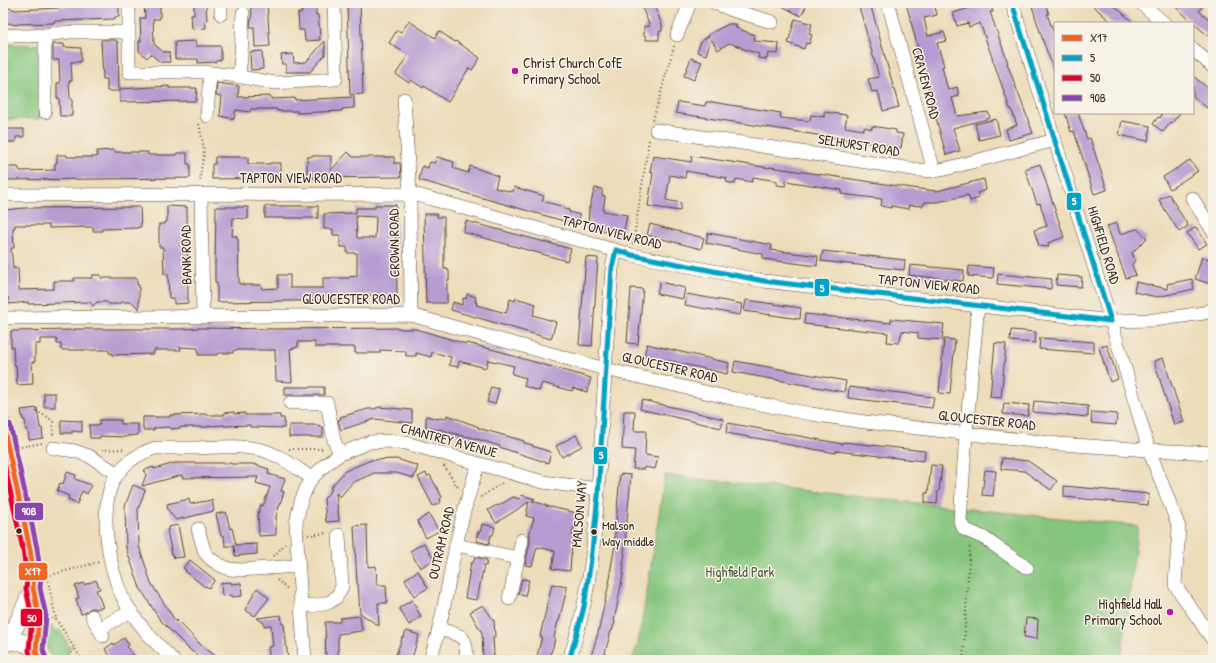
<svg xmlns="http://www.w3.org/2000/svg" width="1216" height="663" font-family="'Patrick Hand',sans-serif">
<rect width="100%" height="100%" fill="#f7f3e8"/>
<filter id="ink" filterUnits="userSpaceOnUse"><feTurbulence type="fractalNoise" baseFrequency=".025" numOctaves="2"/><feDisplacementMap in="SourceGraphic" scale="8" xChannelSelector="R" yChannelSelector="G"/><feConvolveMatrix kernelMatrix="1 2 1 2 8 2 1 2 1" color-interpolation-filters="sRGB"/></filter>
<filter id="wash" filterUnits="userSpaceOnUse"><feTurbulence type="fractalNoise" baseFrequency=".012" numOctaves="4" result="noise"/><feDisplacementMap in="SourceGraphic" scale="16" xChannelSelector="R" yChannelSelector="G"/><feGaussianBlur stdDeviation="0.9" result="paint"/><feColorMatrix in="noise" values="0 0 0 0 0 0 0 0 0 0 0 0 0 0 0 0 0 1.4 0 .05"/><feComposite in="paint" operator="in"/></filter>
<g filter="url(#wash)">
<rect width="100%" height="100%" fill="#eddcb9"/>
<g fill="#85c57d" stroke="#60784e">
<polygon points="3,44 42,45 40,78 40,119 3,119"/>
<polygon points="665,475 961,508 1138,526 1121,660 632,660 638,643 648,585"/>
<path d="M48 622 56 633 60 630 70 648 64 660C42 660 46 638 48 622Z"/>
</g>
<g id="blocks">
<g fill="#b69cd1" fill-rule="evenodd">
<polygon points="119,3 119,17 115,17 115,19 54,21 54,23 17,24 17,25 3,22 5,7 16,10 59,8 60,6 86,5 86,4"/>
<polygon points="144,3 160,3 160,19 153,19 154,44 163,52 169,52 170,62 160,62 151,54 147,58 139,51 139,41 141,41 140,18 145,18"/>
<polygon points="194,3 206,3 207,21 205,22 206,28 192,29 191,15 194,15"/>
<polygon points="251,3 267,3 270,46 255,47 254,27 250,27 251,19 252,19"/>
<polygon points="301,3 312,3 312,8 316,8 316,15 318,15 319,24 320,40 305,41 304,30 299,30 298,13 302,13"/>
<polygon points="347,3 360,3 363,94 350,95"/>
<polygon points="640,3 653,3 662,25 662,31 659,32 659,40 646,40 646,36 644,36 644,26 650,26"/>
<polygon points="776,3 808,3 801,16"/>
<polygon points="858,3 870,3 899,107 883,111 878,91 872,92 868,79 879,77"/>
<polygon points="906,3 934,3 937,15 924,18 928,36 944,32 947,41 937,43 944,66 942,67 948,90 957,87 959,96 952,98 957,116 988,112 990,118 953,128 960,151 946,155"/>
<polygon points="976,3 990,3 993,12 990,12 1008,63 1007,63 1033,133 1009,140 1006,129 1017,125 1011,108 1010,109 1002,86 980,23 969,27 968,23 957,26 953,13 977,6"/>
<polygon points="1031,3 1045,3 1049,14 1047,14 1055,36 1055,70 1054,70 1043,41"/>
<polygon points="1090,3 1111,3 1134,23 1112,23"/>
<polygon points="1171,3 1205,3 1199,11 1213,23 1213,30 1208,36"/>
<polygon points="795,19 812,24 809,34 812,35 809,44 806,43 804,49 788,43"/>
<polygon points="409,21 435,38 439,31 455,42 456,41 480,58 472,70 469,68 448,102 424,86 423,88 411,80 409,83 396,74 408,55 389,43 397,30 401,32"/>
<polygon points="728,24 736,24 736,28 755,35 754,41 779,43 778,54 768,53 767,59 758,58 759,54 741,48 741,47 729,43 718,50 711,39 706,55 697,52 701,41 709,36 708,35"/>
<polygon points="101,40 116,40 116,41 118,42 119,91 107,91 107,79 103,79"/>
<polygon points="196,41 196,46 221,46 221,60 216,61 216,62 198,63 198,59 175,59 175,42"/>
<polygon points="325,41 325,55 310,72 286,72 286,64 282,64 281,55 293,54 294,63 306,62"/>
<polygon points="53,44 64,44 64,47 81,48 81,62 71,62 72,81 69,81 70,99 72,99 72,116 60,116 59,98 57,98 57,83 60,83 59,60 53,60"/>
<polygon points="262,51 263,69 251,70 250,52"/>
<polygon points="691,58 702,62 694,80 684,76"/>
<polygon points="1193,76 1213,92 1213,109 1209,106 1207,108 1193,96"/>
<polygon points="217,83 239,86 238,97 271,96 271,99 295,98 295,100 354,97 354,108 342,109 342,111 297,113 297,111 277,111 277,109 251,109 250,112 236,110 234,119 220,116 222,96 216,95"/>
<polygon points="169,86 169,88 197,88 196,101 120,102 120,89"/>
<polygon points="678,102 705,106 706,102 712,102 781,113 780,118 810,121 811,115 824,117 824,112 847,115 845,127 863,130 864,127 872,129 872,126 896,130 896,133 903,134 901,148 676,113"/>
<polygon points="1065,113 1078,113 1087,139 1090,138 1107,190 1094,194 1074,131 1071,132"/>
<polygon points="1160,113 1180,113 1172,123 1171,122 1163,132 1153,124 1158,117 1160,118 1162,115"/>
<polygon points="996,119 1000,135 979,140 975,124"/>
<polygon points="1122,121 1150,126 1148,141 1119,135"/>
<polygon points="3,129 24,129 24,137 16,137 16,142 3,142"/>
<polygon points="114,150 114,152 148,152 148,155 177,155 177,153 187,153 187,164 190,164 190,178 3,180 3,167 18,167 20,171 55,170 55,163 57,163 57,155 67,155 67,157 97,157 97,151"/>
<polygon points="348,152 353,157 394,157 394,163 400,163 401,177 307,178 307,157 310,157 311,156 331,156 331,170"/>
<polygon points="653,156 691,162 692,156 770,168 770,167 919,189 937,191 984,179 986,190 977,193 979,198 970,201 968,195 938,202 925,202 923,206 909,205 909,209 891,206 891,208 881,206 882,199 841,194 842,190 786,181 785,186 777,185 777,181 753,177 752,182 736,179 735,184 726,182 727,178 686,171 685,178 670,175 666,200 681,203 680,211 648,206 653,173 650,172"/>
<polygon points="215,157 248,157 248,164 270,164 270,163 281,163 281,178 212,179 212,164 215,164"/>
<polygon points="437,157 454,162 453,168 468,173 470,166 498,176 495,188 513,192 514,187 544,196 542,201 564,207 564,209 569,210 569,212 580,215 578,225 419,180 422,166 428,168 430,162 435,163"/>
<polygon points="1190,160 1198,171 1170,189 1163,177"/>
<polygon points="1040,164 1064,237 1048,243 1049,247 1039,246 1034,230 1047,226 1040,203 1037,204 1025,169"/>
<polygon points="595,188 602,189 602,195 605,196 605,198 603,211 627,215 623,235 588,227 589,209"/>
<polygon points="1169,194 1188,226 1179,232 1159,200"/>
<path d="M375 205H396L397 299H383V295H358V300L217 302V282H215V265L216 207H248V219L233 218 232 236H237V239H238L239 284H243V285H261L262 289 278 288V275H290V288H323V278H349V277L357 276V253H347V247H340V235H333V229H324V214L356 213V208H375ZM356 216 376 217 375 238H357Z"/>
<polygon points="167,206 187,207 188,303 174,304 174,298 169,298 168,274 164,274 163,247 159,247 159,224 164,224 164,222 167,222"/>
<rect x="265" y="206" width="53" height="12"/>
<polygon points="140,207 141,227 138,227 138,228 102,229 102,231 93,231 93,227 49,228 49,225 15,225 15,228 13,228 14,248 11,248 13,268 18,268 19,290 54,289 54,281 74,281 74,278 92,278 92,275 101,275 101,278 137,278 137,285 139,285 139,309 132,302 121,302 119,304 109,304 107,302 97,302 93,306 90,302 28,304 28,302 9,304 8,297 3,298 3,210 25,208"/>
<polygon points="424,214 437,214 437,217 444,217 444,269 448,269 448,271 449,271 449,280 447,280 447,303 426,303"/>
<polygon points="466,221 571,249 567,261 463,232"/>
<polygon points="1117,223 1120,234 1137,229 1147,238 1132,253 1135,260 1132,265 1136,275 1126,278 1107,226"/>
<polygon points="650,224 704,238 701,249 647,235"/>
<polygon points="1196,227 1207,244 1198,249 1187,233"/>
<polygon points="708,233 772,245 771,250 818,256 817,266 763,259 763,254 706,243"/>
<polygon points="823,251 905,260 904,270 821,261"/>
<polygon points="586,257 598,258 592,346 579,345"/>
<polygon points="1202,257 1213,260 1213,278 1211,284 1195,279"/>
<polygon points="910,265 964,270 963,281 909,275"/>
<polygon points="969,266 994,268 993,278 968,276"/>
<polygon points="998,274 1052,279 1051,289 997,284"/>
<polygon points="1057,275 1082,277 1081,287 1056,285"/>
<polygon points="1192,279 1194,289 1157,297 1134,292 1136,282 1168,289 1167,284"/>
<polygon points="660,282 685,288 683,299 657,294"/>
<polygon points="631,288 643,289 638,344 627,343"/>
<polygon points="467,294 476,297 475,302 477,302 476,305 506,313 510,299 515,301 516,298 536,304 533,315 556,322 551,339 451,310 453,302 462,305 463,298 466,299"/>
<polygon points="687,294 742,304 740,315 685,305"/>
<polygon points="746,300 801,308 800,319 744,311"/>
<polygon points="805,314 891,323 891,319 944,324 942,340 918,338 918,333 902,331 899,343 887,342 888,333 804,324"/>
<polygon points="198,328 274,329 400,328 400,329 416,329 466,344 467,343 506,353 506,354 591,378 587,392 573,388 572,391 542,383 539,391 524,386 526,378 512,374 514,366 488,360 486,368 459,361 458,367 449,365 451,357 432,352 431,357 416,353 416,356 406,356 406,351 380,350 380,353 355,353 355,347 315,347 315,342 298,342 298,347 290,349 292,382 276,381 275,350 233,350 233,353 217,353 217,355 198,355 198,348 180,347 181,350 154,350 154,354 112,355 112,353 109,353 109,350 61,350 61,344 57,344 57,339 40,339 40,344 35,344 35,362 32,362 33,384 17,385 16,365 14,365 13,347 11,347 11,331 74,330 74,329 187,329"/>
<polygon points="1011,330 1036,332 1035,343 1010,341"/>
<polygon points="1040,338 1094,342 1094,353 1039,349"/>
<polygon points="944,339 955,340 950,394 939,393"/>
<polygon points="995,343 1006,344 1001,398 990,397"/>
<polygon points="647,344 729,363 727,374 644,355"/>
<polygon points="1107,345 1118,379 1110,382 1099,348"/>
<polygon points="1163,358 1184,422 1174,425 1154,361"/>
<polygon points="735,361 846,381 844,392 733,372"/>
<rect x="285" y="387" width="39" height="8"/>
<polygon points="491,387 499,389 495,404 487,402"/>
<polygon points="849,387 934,397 932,408 848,398"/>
<rect x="44" y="393" width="11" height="14"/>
<polygon points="642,400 723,419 721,428 640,409"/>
<polygon points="1034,401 1088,406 1088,417 1033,412"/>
<polygon points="1004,403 1029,405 1028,416 1003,414"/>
<polygon points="379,407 412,410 412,423 375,419 341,430 338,420 341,419 340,417 368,409 374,409"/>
<polygon points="37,408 40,428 42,428 43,438 29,440 28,430 26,430 25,420 23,420 21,410"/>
<polygon points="624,411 635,411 634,431 646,431 645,455 658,457 655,469 644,467 644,469 633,469 635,450 622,449"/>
<polygon points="234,412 234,414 245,413 245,415 280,415 280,418 284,418 284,428 250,427 250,425 224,426 224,425 208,426 208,427 181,427 181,428 170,429 170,427 154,428 154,430 143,430 143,417 170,417 170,415 207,414 207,415 224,415 224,413"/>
<polygon points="1092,412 1117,414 1116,425 1091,423"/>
<polygon points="447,415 479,427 478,428 524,441 524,443 533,445 532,446 551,452 548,463 499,447 500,446 467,436 466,437 439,429 438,430 426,427 426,416 439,419 439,418 446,419"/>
<polygon points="61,420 82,421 82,432 72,431 72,433 61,433"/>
<polygon points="99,420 121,420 121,424 138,424 138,435 127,436 127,437 100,436 100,438 90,438 89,425 100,425"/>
<polygon points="728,423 843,444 843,442 925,451 924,461 836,451 836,453 784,444 784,443 726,433"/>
<polygon points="289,425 319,425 319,427 323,427 323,437 289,437"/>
<polygon points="576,435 582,446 562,457 556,446"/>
<polygon points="1002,458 1028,461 1057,481 1051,490 1024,471 1001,469"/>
<polygon points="397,459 418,466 414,478 396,473 374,473 352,483 340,497 336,493 339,521 326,522 324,499 332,489 330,488 345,471 371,460"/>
<polygon points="175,463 231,463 231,464 253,464 269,469 268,474 285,479 281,491 284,492 276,516 276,535 259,536 258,514 261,505 263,506 270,487 256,483 258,477 182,478 182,475 142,486 146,475 144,470 154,467 154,469"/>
<polygon points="931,465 942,466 939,491 938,491 937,504 925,503 925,493 928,493"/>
<polygon points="985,470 996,471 993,496 982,495"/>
<polygon points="67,472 76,475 75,479 91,485 87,494 82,491 77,504 68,500 69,496 57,491 60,483 63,484"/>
<polygon points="426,473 427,476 430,475 442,497 440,499 441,502 433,506 418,477"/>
<polygon points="620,474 631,475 624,554 625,554 623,565 624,565 623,575 614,621 615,622 612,631 611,631 603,660 590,660 598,633 611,574 610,573 615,545 614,545"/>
<polygon points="133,485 145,490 138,510 139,546 151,583 176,622 177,620 202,646 221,660 204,660 190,650 160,620 140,588 126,548 125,506"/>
<polygon points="1064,486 1149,494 1148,505 1064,497"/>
<polygon points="521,495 535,499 532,501 546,505 546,506 577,513 573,532 570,571 552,569 555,551 537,547 532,566 525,565 530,542 530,535 529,535 534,518 526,516 529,502 496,523 488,510 497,505 498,506 513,497 520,499"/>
<polygon points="189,499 190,504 212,500 214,511 176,520 168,510 167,504"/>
<polygon points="226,512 230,529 232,528 236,545 257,544 257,554 235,556 234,546 225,546 224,535 221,536 216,514"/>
<polygon points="429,514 439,531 426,538 417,521"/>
<polygon points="482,524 495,527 493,535 491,535 489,544 476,541 478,532 480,533"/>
<polygon points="178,525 184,557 174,558 173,555 172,555 167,530 168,530 168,527"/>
<polygon points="367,525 368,567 376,566 377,585 386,585 387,603 378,603 379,626 360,613 358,584 357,584 354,526"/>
<polygon points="424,543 434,560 420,568 410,551"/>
<polygon points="475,557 487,560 486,566 484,565 477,600 465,598 471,563 473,563"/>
<polygon points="190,560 215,580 209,588 206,586 205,587 185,571 186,570 183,568"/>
<polygon points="418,571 428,588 414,596 405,579"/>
<polygon points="522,579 529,580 525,596 518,594"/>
<polygon points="96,580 100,589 96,590 103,607 96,609 92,608 89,609 85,613 81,614 76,599 79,598 75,586 84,583 84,585"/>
<polygon points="231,582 231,584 241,583 242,596 232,597 232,595 222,596 221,583"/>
<polygon points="552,584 567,587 565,597 559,621 558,621 554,637 555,638 553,647 548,660 536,660 542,637 540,636"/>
<polygon points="257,588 269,598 255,616 245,610"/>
<polygon points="412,600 421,617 409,625 399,608"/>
<polygon points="483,605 494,621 495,637 493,637 494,656 483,657 482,633 470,612"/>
<polygon points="281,615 282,624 284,624 288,660 270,660 268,647 273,646 271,625 264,626 264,623 257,618"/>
<polygon points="360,616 362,631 338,634 338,660 326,660 325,622 340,622 340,618"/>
<polygon points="1026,618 1038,619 1037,639 1024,637"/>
<polygon points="406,631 419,635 413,655 411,660 397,660 398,656 396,655 401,641 402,637 404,637"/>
<polygon points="124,638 129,645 127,647 137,660 113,660 105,649 113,643 114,645"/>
</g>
</g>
</g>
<g filter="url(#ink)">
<use href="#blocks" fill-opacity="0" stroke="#564535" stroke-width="1"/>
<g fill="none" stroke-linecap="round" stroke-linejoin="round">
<g stroke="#564535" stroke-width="14">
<g id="minor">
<polyline points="129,3 129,72 202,72 230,75 275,83 336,79 334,3"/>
<polyline points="221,3 221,14"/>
<polyline points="715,3 732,10 772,22"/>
<polyline points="888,3 934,171"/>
<polyline points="1012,3 1111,321 1149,450 1179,527 1175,585 1213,640"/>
<polyline points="1141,3 1164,23"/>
<polyline points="3,35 28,36 45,35 69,32 128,32"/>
<polyline points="677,35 690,3"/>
<polyline points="1193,49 1213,67"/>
<polyline points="239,77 241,56 243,13"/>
<polyline points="404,99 410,194 411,315"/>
<polyline points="45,112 45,35"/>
<polyline points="207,116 210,73"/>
<polyline points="656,130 919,170 934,171 945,169 1055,140"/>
<polyline points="201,194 203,316"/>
<polyline points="3,195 410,194 421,196 632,255 764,281 1111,321 1154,320 1204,313 1213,309"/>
<polyline points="1192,198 1213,231"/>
<polyline points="978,305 966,433 960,521 964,529 984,538 1027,568"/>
<polyline points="3,318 411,315 605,369 735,399 811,414 865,422 1059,444 1149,450 1213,453"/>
<polyline points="290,403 327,403 334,440 340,454"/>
<polyline points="53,448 75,451 89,456 118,474"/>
<polyline points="3,487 15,481"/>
<polyline points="198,529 205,553 212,560 220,565 229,569 240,570 298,566"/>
<polyline points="456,545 518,558"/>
<polyline points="509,599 522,540"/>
<path d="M301 606C318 605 336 607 342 586L339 535"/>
<polyline points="92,616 103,636"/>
<polyline points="99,629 131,611"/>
<path d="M439 629C460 635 469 635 466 660"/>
<path d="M173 660C154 641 134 621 122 596 109 567 100 518 111 486 117 468 137 453 156 448 159 448 164 448 168 448 178 448 188 448 198 448 219 447 241 445 262 450 280 455 296 468 312 478"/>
<polyline points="305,660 301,606 296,523 301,501 306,489 312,478 325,465 340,454 370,442 388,441 406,443 543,482 598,489"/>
<path d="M430 660C444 619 449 574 459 532 464 509 471 487 478 464"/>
<path d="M569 660C593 590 597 514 601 441 604 384 608 326 612 268L616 250"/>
</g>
</g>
<g stroke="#564535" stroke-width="18">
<g id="major">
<polyline points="3,425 30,549 34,577 33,588 39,617 36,651"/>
<polyline points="6,642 19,620 33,588"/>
<path d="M3 644C17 637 36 644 39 660"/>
</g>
</g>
<g stroke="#564535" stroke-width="2" stroke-dasharray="1 3" stroke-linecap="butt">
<polyline points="653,120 674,46"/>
<polyline points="199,124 203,143 204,155 201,169 200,183"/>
<polyline points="633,244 649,140"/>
<polyline points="36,411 48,417 53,422 53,436"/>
<polyline points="21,447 42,443"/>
<polyline points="289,449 325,449"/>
<polyline points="102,450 126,449"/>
<polyline points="444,466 459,489"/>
<polyline points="481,497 502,483"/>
<polyline points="308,535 328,533"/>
<polyline points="274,556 286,543"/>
<polyline points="47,576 99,562"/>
<polyline points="277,580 289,590"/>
<polyline points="48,581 56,619"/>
<polyline points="52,619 56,619 82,660"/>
<polyline points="67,660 74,648"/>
<polyline points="963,660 970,544"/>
</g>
<use href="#minor" stroke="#fff" stroke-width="13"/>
<use href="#major" stroke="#fff" stroke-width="17"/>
<g stroke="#f7f3e8" stroke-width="8">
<polyline id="bus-1" points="3,425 30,549 34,577 33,588 39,617 36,651 39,660"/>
</g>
<g stroke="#f7f3e8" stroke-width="8">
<polyline id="bus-2" points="569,660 577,633 584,607 592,552 598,496 612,268 616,250 632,255 764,281 1111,321 1012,3"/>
</g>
<g stroke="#f7f3e8" stroke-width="8">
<polyline id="bus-3" points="3,458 23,550 27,577 26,589 32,617 29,651 32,660"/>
</g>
<g stroke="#f7f3e8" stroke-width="8">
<polyline id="bus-4" points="10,424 37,548 41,577 40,588 46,616 43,650 46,658"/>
</g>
<use href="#bus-1" stroke="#f26522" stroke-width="5"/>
<use href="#bus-2" stroke="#03a3c5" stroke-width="5"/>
<use href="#bus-3" stroke="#e4002b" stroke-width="5"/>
<use href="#bus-4" stroke="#8e44ad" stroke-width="5"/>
</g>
</g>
<g fill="#b5179e" stroke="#f7f3e8" stroke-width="1.5">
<circle cx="515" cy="71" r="4"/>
<circle cx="1170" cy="612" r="4"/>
</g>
<g fill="#3b2a1e" stroke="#f7f3e8" stroke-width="1.5">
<circle cx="19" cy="531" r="3.5"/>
<circle cx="594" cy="532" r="3.5"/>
</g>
<g text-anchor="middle" stroke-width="3" stroke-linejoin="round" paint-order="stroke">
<g font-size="13" fill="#3b2a1e" stroke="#f7f3e8" text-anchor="start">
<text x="602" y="530">Malson<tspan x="602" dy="16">Way middle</tspan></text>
</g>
<g font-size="14" fill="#3b2a1e" stroke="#f7f3e8" text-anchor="start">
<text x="523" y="68">Christ Church CofE<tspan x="523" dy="16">Primary School</tspan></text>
<text x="1162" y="609" text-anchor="end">Highfield Hall<tspan x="1162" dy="16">Primary School</tspan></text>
</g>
<g font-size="14" fill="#3b2a1e" stroke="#f7f3e8">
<text transform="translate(926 83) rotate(75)" y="5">CRAVEN ROAD</text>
<text transform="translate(859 145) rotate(9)" y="5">SELHURST ROAD</text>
<text x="291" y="183">TAPTON VIEW ROAD</text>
<text transform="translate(612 232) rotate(14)" y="5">TAPTON VIEW ROAD</text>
<text transform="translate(394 243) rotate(-91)" y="5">CROWN ROAD</text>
<text transform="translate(1104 245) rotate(73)" y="5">HIGHFIELD ROAD</text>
<text transform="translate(186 255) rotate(-91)" y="5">BANK ROAD</text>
<text transform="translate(929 284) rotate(6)" y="5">TAPTON VIEW ROAD</text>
<text x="351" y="304">GLOUCESTER ROAD</text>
<text transform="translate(670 367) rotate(13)" y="5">GLOUCESTER ROAD</text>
<text transform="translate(987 420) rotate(6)" y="5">GLOUCESTER ROAD</text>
<text transform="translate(449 440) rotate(15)" y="5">CHANTREY AVENUE</text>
<text transform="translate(579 514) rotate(-85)" y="5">MALSON WAY</text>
<text transform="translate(441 543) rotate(-77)" y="5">OUTRAM ROAD</text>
</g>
<g font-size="14" fill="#51583a" stroke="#f7f3e8">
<text x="740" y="577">Highfield Park</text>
</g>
</g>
<g stroke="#f7f3e8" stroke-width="1.5">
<rect x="1066" y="192" width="16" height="19" rx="4" fill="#03a3c5"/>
<rect x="814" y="278" width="16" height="19" rx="4" fill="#03a3c5"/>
<rect x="593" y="446" width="15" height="19" rx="4" fill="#03a3c5"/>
<rect x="14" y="502" width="30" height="19" rx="4" fill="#8e44ad"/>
<rect x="18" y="562" width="30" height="19" rx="4" fill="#f26522"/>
<rect x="20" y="608" width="23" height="19" rx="4" fill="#e4002b"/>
</g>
<g font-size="11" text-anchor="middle" font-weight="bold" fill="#fff">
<text x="1074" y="205">5</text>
<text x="822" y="292">5</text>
<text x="601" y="459">5</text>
<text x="29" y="515">90B</text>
<text x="33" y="575">X17</text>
<text x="32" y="622">50</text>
</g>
<rect width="1216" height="663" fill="none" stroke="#f7f3e8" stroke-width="16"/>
<rect x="1054" y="22" width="140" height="92" fill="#f7f3e8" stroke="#aca397"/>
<rect x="1062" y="35" width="20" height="6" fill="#f26522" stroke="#aca397"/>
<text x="1090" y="42" font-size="12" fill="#3b2a1e">X17</text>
<rect x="1062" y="55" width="20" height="6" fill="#03a3c5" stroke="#aca397"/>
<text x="1090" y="62" font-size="12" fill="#3b2a1e">5</text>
<rect x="1062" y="75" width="20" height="6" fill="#e4002b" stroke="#aca397"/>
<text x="1090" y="82" font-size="12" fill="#3b2a1e">50</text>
<rect x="1062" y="95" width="20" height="6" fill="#8e44ad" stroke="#aca397"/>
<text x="1090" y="102" font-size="12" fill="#3b2a1e">90B</text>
</svg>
